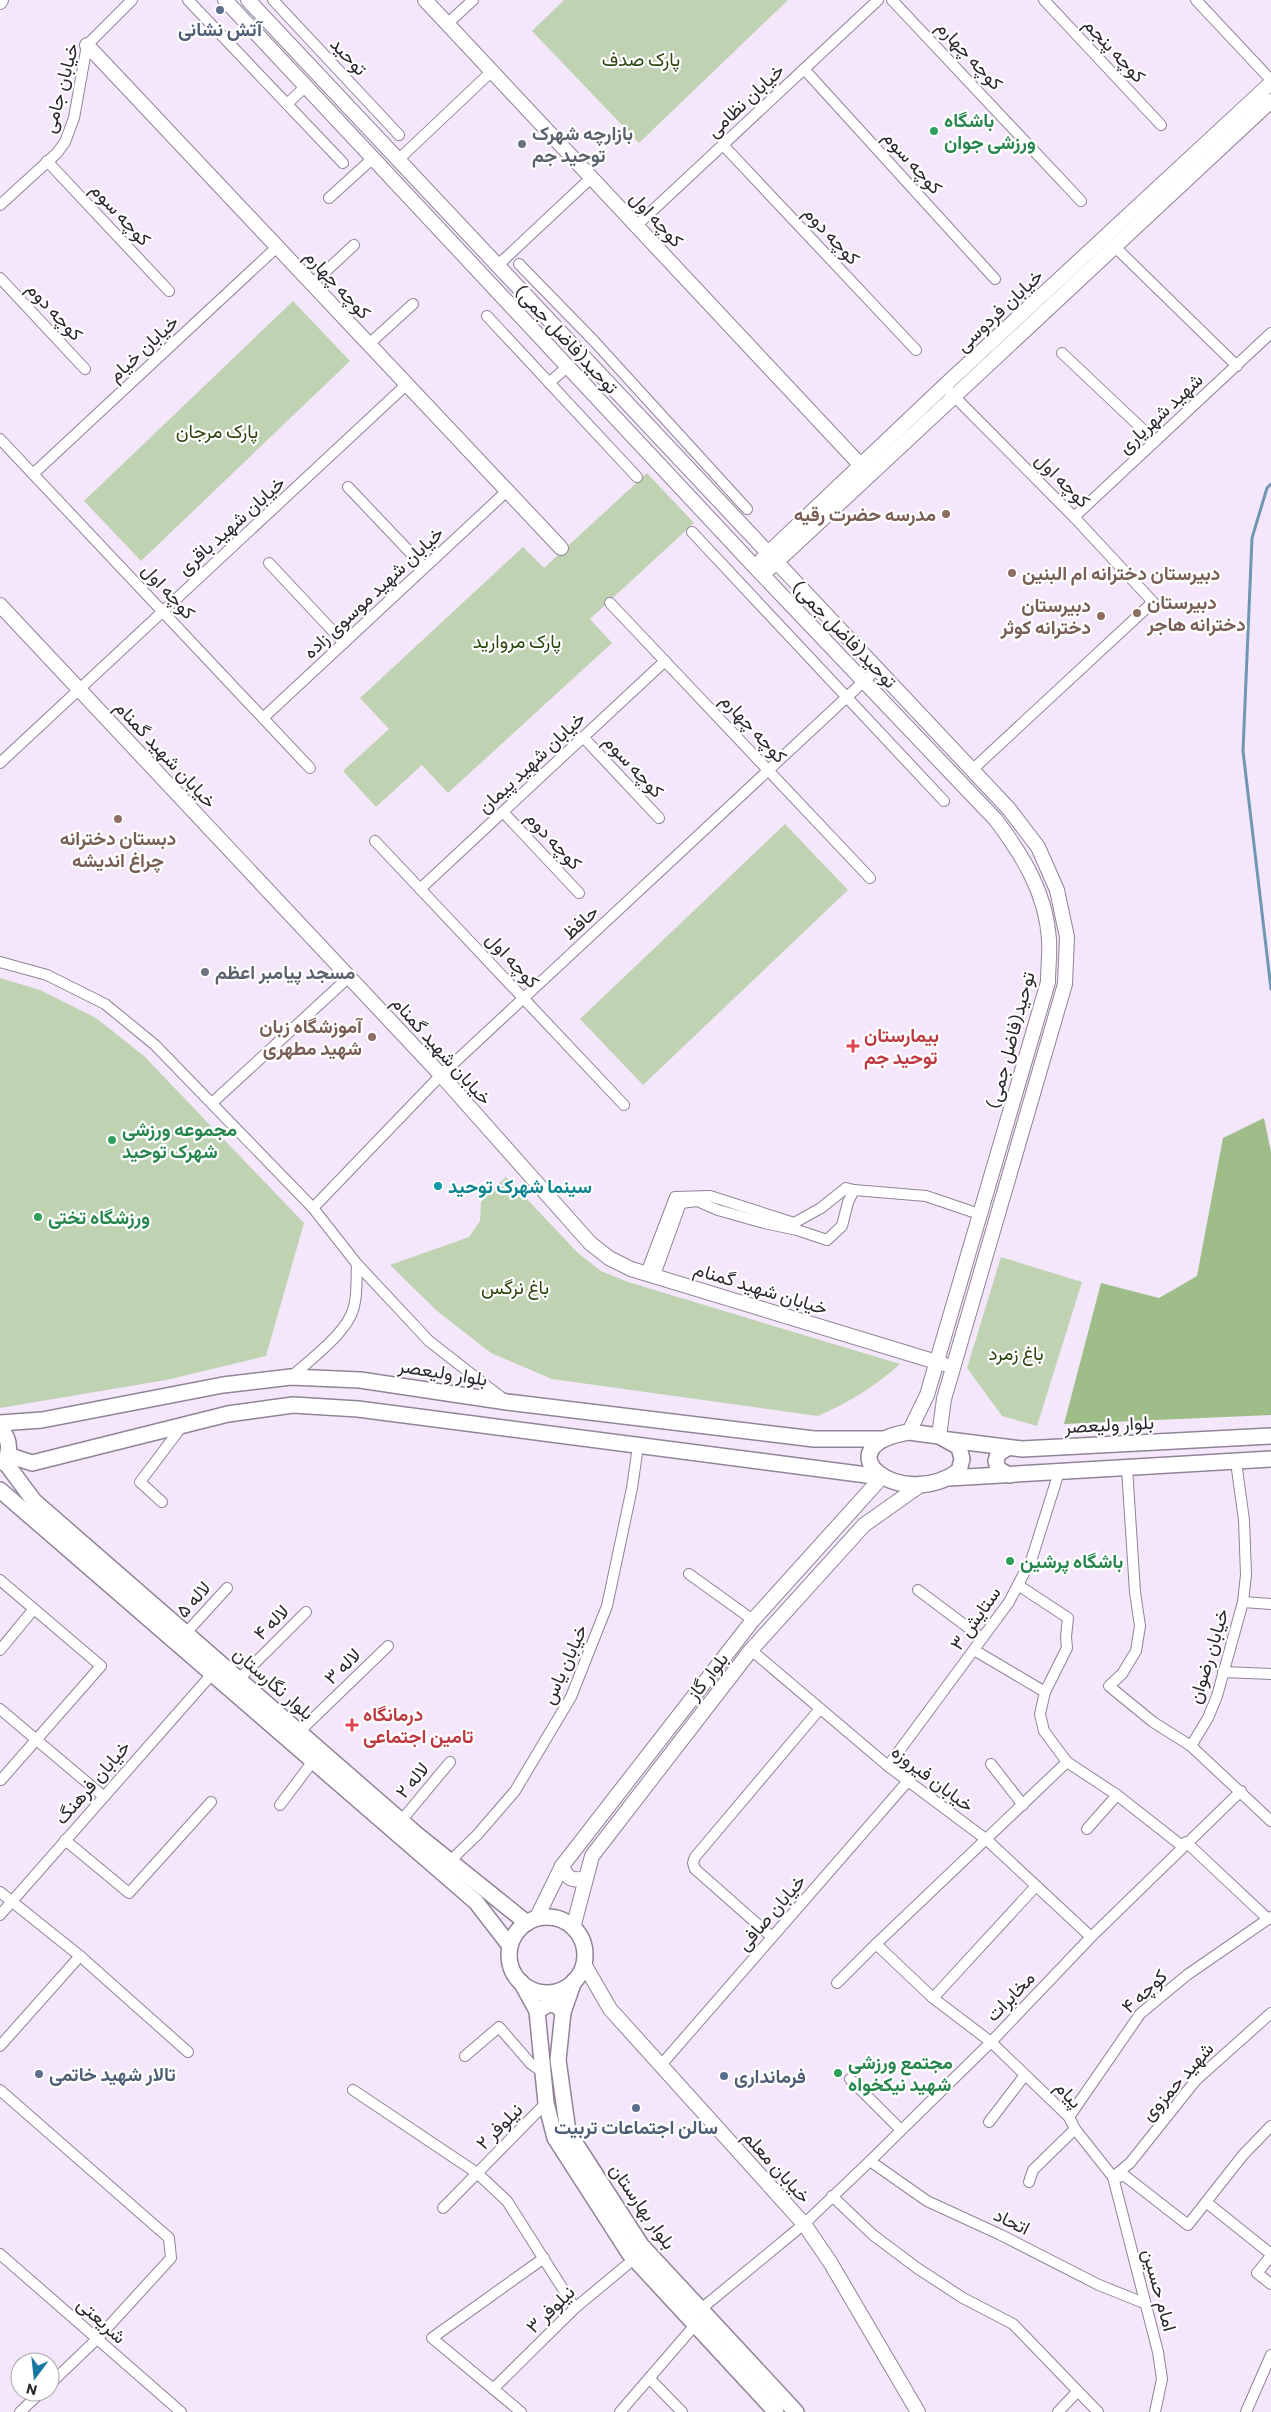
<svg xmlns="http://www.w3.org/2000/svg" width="1271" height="2412" font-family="Commissioner,Vazirmatn,sans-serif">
<rect width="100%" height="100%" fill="#f5e7fb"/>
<g fill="#bfd3b2">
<polygon points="564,0 788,0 639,143 532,31"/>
<polygon points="293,301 350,361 141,561 84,501"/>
<polygon points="647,473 694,523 590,619 612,643 448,793 422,765 376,807 343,771 389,729 360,698 523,547 544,568"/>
<polygon points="785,824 848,890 643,1085 580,1019"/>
<polygon points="0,978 40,990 96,1018 144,1056 304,1223 266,1356 166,1380 0,1408"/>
<path d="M506 1177 578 1253 601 1271 628 1282 900 1364C875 1387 849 1402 818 1416L552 1379 491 1353 437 1311 390 1265 469 1237 480 1221 481 1202Z"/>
<polygon points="1001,1257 1082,1282 1037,1426 1002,1416 967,1368"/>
</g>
<polygon fill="#9ebd88" points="1264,1118 1271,1152 1271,1415 1064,1424 1101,1283 1159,1298 1197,1276 1223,1138"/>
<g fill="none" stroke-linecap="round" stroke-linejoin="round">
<polyline stroke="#6f97b3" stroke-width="3" points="1271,484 1267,488 1252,538 1243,751 1271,989"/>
<g stroke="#908497" stroke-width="12">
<g id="minor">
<polyline points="188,0 343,163"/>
<polyline points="273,0 399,135"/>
<polyline points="892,0 1081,201"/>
<polyline points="1044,0 1161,125"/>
<polyline points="1196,0 1271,80"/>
<polyline points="447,24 473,0"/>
<polyline points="804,69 995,279"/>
<polyline points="287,104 305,87"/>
<polyline points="723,145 916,350"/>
<polyline points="398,160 492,71"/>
<polyline points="47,161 169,291"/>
<polyline points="329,198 372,159"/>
<polyline points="0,205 57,153 65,142 74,118 87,45 132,0"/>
<polyline points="637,225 878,0"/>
<polyline points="1111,243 1237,366"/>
<polyline points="519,264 594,341 747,509"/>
<polyline points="497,266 592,177"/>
<polyline points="0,278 85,369"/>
<polyline points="312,284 354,245"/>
<polyline points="487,316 637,477"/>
<polyline points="369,344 413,304"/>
<polyline points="1062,353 1155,441"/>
<polyline points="549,383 568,366"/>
<polyline points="944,386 1074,517 1153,602 972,770"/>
<polyline points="0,439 310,768"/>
<polyline points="33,474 277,247"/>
<polyline points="348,487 424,567"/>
<polyline points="1074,517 1271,333"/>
<polyline points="692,532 944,801"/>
<polyline points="269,563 344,643"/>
<polyline points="610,603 870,878"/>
<polyline points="263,718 507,491"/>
<polyline points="583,737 659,818"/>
<polyline points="0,763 406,385"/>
<polyline points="503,812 579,893"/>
<polyline points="375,841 624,1105"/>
<polyline points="420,889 665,661"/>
<polyline points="0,962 47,975 105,1004 155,1045 313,1208 357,1264 429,1341 506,1401"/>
<polyline points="212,1103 349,977"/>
<polyline points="313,1208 441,1075 877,669"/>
<polyline points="646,1273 675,1197 710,1196 794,1223 821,1208 846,1188 854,1190 926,1196 979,1214"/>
<polyline points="655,1275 681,1203 697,1201 718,1210 764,1223 797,1230 827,1240 842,1226 848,1202 854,1190"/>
<path d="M291 1377C309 1361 341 1337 351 1315 358 1300 356 1280 357 1264"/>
<polyline points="1127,1468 1135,1592 1140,1626 1136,1651 1122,1674 1109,1686 1153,1722 1191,1746 1271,1821"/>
<polyline points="162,1502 140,1482 183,1425"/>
<polyline points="689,1574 753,1620"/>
<polyline points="0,1580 101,1666 1,1780"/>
<polyline points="1018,1585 1068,1618 1066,1637 1067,1648 1045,1692"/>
<polyline points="918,1590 982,1638"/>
<polyline points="1243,1602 1271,1604"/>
<polyline points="186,1633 227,1588"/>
<polyline points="0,1650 33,1610"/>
<polyline points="751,1650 888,1766 987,1840 1091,1937"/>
<polyline points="974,1650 1045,1692 1040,1714 1044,1731 1067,1762 1117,1795 1182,1846"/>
<polyline points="1223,1672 1271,1674"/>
<polyline points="239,1679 306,1612"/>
<polyline points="0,1709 103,1796"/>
<polyline points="299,1732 388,1646"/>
<polyline points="1191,1746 1208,1718 1217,1696 1243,1602 1246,1575 1244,1520 1236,1462"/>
<polyline points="1067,1762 876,1944 933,1998 991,2042 1069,2117 1075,2129 1113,2177 1158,2352 1162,2379 1155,2412"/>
<polyline points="991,1764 1023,1805"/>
<polyline points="888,1766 1009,1602 1032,1558 1059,1472"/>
<polyline points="280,1805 313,1761"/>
<polyline points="401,1821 450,1762"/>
<polyline points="1087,1829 1117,1795"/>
<polyline points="65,1840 129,1893 211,1802"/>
<polyline points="1186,1842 1268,1919"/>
<polyline points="449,1862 477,1835 515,1791 571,1697 607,1606 632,1488 638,1446"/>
<polyline points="0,1892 80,1956 188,2052"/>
<polyline points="0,1915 212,1674"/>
<polyline points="772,1937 695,1869 693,1863 695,1857 819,1710"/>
<polyline points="837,1983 876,1944"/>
<polyline points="933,1998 1036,1886"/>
<polyline points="0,2046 80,1956"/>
<polyline points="465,2056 499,2027 531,2064 544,2073"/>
<polyline points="661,2065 908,1781"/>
<polyline points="850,2079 901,2130"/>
<polyline points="0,2090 169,2238 171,2258 97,2339 50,2384"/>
<polyline points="353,2090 477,2173 507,2201 575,2308"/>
<polyline points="1069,2117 1140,2014 1187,1975 1271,1917"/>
<polyline points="989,2122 1025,2075"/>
<polyline points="1271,2126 1243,2155 1206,2202 1271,2254"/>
<polyline points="870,2161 927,2201 1001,2235 1099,2285 1144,2303"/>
<polyline points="1113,2177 1130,2163 1196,2080 1271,2013"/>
<polyline points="1113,2177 1125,2176 1188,2225 1206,2202"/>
<polyline points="1029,2182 1033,2170 1075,2129"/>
<polyline points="832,2196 873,2235 917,2268 963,2298 1013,2324 1098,2412"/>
<polyline points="443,2208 546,2103"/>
<polyline points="0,2254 181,2412"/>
<polyline points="1271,2256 1257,2273 1271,2284"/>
<polyline points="701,2309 804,2224 870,2161 991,2042 1091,1937 1241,1791"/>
<polyline points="649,2378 682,2412"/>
<polyline points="493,2389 575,2308 634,2259"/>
<polyline points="20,2412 41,2392"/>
<polyline points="521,2412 432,2338 544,2258"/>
<polyline points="620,2412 695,2325"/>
<polyline points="1058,2412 1077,2392"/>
<polyline points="1246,2412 1271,2355"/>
</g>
</g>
<g stroke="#908497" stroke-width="16">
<g id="tertiary">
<path d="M225 0 754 566 996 820C1023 856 1046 893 1049 939 1050 953 1048 968 1048 982L927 1395 909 1432"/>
<polyline points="248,0 1009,809 1038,847 1057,890 1067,937 1065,984 944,1399 939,1436"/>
<polyline points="425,0 867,472"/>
<polyline points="0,2 1,0"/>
<polyline points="87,45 561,548"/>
<polyline points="762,559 944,386 1271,83"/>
<polyline points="769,569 1271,101"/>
<polyline points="0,605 441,1075 590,1243 609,1258 631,1269 943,1364"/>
<path d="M562 1866C566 1877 572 1882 584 1878"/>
<polyline points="536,1919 562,1866 753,1620 882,1477"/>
<polyline points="573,1928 592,1856 751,1650 864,1525 922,1484"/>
<polyline points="584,1964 610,2009 804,2224 830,2262 918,2412"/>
</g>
</g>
<g stroke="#908497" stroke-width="18">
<g id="secondary">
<polyline points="0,1423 42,1420 223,1385 291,1377 360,1380 507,1402 814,1439 883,1439"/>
<path d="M0 1428C10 1439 11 1450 4 1463"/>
<path d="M909 1432 939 1436 959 1447 962 1459 959 1471C899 1513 820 1447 909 1432Z"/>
<polyline points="949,1440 1022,1449 1271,1436"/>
<polyline points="1007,1448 998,1454 996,1461 998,1469 1009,1475"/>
<polyline points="8,1455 32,1463 228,1414 293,1405 358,1409 882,1477"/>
<polyline points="5,1462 34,1501 415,1833 527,1923"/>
<polyline points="949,1478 1271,1459"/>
<polyline points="0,1490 476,1902 510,1946"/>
<circle cx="547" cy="1955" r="38"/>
<polyline points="574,1981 563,2012 558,2060 568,2132 641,2245 796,2412"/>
<polyline points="521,1982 537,2011 546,2103 555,2138 629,2253 776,2412"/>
<polyline points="537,2011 549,2004 556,2005 563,2012"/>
</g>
</g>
<use href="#minor" stroke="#fff" stroke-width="10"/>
<use href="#tertiary" stroke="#fff" stroke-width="14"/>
<use href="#secondary" stroke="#fff" stroke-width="15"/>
</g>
<g fill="#5c6f8a" stroke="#fff" stroke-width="2">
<circle cx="220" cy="10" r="5"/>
<circle cx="39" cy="2074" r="5"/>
<circle cx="724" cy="2076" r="5"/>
<circle cx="636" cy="2108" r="5"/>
</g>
<g fill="#2e9e5b" stroke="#fff" stroke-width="2">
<circle cx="934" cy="131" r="5"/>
<circle cx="112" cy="1140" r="5"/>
<circle cx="38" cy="1217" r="5"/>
<circle cx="1010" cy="1561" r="5"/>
<circle cx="838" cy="2073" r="5"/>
</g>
<g fill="#6b7280" stroke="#fff" stroke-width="2">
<circle cx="522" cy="144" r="5"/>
<circle cx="205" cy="972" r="5"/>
</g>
<g fill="#8d6e63" stroke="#fff" stroke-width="2">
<circle cx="946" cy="514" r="5"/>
<circle cx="1012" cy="573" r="5"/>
<circle cx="1137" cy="613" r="5"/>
<circle cx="1101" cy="616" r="5"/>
<circle cx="118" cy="819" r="5"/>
<circle cx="372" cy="1037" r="5"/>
</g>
<g fill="#e0444e" stroke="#fff" stroke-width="2">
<path d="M850.5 1038.5h5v5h5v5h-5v5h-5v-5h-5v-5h5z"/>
<path d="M349.5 1717.5h5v5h5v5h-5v5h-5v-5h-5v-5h5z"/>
</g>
<circle fill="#0f9aa8" stroke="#fff" stroke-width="2" cx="438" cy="1186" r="5"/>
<g text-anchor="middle" stroke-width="4.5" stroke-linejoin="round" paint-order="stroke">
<g font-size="19" font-weight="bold" fill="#4e5e75" stroke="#fff">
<text x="220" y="36">آتش نشانی</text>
<text x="49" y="2081" text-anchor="start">تالار شهید خاتمی</text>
<text x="734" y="2083" text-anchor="start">فرمانداری</text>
<text x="636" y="2134">سالن اجتماعات تربیت</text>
</g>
<g font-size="19" fill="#2d282f" stroke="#fff">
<text transform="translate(1115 50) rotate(47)" y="7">کوچه پنجم</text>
<text transform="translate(970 55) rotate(47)" y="7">کوچه چهارم</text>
<text transform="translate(349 56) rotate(47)" y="7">توحید</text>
<text transform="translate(60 88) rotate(-75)" y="7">خیابان جامی</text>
<text transform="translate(745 100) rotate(-43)" y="7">خیابان نظامی</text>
<text transform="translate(913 162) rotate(48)" y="7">کوچه سوم</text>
<text transform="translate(121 214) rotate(47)" y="7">کوچه سوم</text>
<text transform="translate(657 219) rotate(47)" y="7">کوچه اول</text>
<text transform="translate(832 235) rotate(47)" y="7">کوچه دوم</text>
<text transform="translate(338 284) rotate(47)" y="7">کوچه چهارم</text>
<text transform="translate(999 310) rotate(-43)" y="7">خیابان فردوسی</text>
<text transform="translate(55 311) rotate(47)" y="7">کوچه دوم</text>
<text transform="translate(567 339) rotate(47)" y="7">توحید(فاضل جمی)</text>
<text transform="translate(143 348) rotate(-43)" y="7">خیابان خیام</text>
<text transform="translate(1160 413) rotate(-43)" y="7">شهید شهریاری</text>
<text transform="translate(1063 480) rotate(45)" y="7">کوچه اول</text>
<text transform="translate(231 525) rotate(-42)" y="7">خیابان شهید باقری</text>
<text transform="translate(169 591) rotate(47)" y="7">کوچه اول</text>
<text transform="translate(373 592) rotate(-43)" y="7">خیابان شهید موسوی زاده</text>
<text transform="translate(845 634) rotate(46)" y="7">توحید(فاضل جمی)</text>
<text transform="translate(754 728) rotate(47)" y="7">کوچه چهارم</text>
<text transform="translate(166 754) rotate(47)" y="7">خیابان شهید گمنام</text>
<text transform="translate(531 762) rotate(-43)" y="7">خیابان شهید پیمان</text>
<text transform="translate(634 766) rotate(47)" y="7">کوچه سوم</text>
<text transform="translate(554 840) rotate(47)" y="7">کوچه دوم</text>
<text transform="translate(580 922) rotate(-43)" y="7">حافظ</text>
<text transform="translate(513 960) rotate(47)" y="7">کوچه اول</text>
<text transform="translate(1010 1040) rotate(-75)" y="7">توحید(فاضل جمی)</text>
<text transform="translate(442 1050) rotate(48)" y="7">خیابان شهید گمنام</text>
<text transform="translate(761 1288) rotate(17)" y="7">خیابان شهید گمنام</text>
<text transform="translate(443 1372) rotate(9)" y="7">بلوار ولیعصر</text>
<text transform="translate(1109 1424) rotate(-3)" y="7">بلوار ولیعصر</text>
<text transform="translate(193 1599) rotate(-48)" y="7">لاله ۵</text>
<text transform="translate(975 1618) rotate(-55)" y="7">ستایش ۳</text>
<text transform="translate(271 1622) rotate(-45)" y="7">لاله ۴</text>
<text transform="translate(1208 1656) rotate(-73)" y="7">خیابان رضوان</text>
<text transform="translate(564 1664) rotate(-66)" y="7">خیابان یاس</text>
<text transform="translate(342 1666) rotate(-44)" y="7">لاله ۳</text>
<text transform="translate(707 1676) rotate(-52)" y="7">بلوار گاز</text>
<text transform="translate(274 1683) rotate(41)" y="7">بلوار نگارستان</text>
<text transform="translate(933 1778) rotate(37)" y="7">خیابان فیروزه</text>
<text transform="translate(412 1780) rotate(-50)" y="7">لاله ۲</text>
<text transform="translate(92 1782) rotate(-49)" y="7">خیابان فرهنگ</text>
<text transform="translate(771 1912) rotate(-49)" y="7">خیابان صافی</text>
<text transform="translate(1144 1991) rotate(-43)" y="7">کوچه ۴</text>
<text transform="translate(1010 1996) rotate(-46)" y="7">مخابرات</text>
<text transform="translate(1177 2081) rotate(-48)" y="7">شهید حمزوی</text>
<text transform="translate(1069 2094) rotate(47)" y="7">پیام</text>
<text transform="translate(499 2126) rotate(-45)" y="7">نیلوفر ۲</text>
<text transform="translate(777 2166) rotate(48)" y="7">خیابان معلم</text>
<text transform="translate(643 2206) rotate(55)" y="7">بلوار بهارستان</text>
<text transform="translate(1012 2221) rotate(26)" y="7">اتحاد</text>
<text transform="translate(1160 2290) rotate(75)" y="7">امام حسین</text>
<text transform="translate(550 2309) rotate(-44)" y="7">نیلوفر ۳</text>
<text transform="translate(102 2320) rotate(42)" y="7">شریعتی</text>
</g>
<g font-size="19" fill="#2a460e" stroke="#fff">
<text x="641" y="66">پارک صدف</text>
<text x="217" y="438">پارک مرجان</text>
<text x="517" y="648">پارک مروارید</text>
<text x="515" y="1294">باغ نرگس</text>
<text x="1016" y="1360">باغ زمرد</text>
</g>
<g font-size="19" font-weight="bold" fill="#27864d" stroke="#fff" text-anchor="start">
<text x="944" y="127">باشگاه<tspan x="944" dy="22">ورزشی جوان</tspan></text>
<text x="122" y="1136">مجموعه ورزشی<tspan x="122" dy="22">شهرک توحید</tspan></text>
<text x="48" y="1224">ورزشگاه تختی</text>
<text x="1020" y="1568">باشگاه پرشین</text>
<text x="848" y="2069">مجتمع ورزشی<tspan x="848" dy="22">شهید نیکخواه</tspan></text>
</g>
<g font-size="19" font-weight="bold" fill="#5b616d" stroke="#fff" text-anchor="start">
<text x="532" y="140">بازارچه شهرک<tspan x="532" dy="22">توحید جم</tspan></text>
<text x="215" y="979">مسجد پیامبر اعظم</text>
</g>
<g font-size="19" font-weight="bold" fill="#785e54" stroke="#fff" text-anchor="end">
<text x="936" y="521">مدرسه حضرت رقیه</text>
<text x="1022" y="580" text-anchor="start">دبیرستان دخترانه ام البنین</text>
<text x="1147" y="609" text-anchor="start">دبیرستان<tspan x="1147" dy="22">دخترانه هاجر</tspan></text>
<text x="1091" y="612">دبیرستان<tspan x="1091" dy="22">دخترانه کوثر</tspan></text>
<text x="118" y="845" text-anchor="middle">دبستان دخترانه<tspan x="118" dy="22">چراغ اندیشه</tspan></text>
<text x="362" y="1033">آموزشگاه زبان<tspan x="362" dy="22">شهید مطهری</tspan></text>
</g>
<g font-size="19" font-weight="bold" fill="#be3a42" stroke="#fff" text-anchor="start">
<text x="864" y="1042">بیمارستان<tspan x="864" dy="22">توحید جم</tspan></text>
<text x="363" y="1721">درمانگاه<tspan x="363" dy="22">تامین اجتماعی</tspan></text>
</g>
<g font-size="19" font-weight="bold" fill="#0d838f" stroke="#fff" text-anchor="start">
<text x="448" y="1193">سینما شهرک توحید</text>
</g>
</g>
<g transform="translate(35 2377) rotate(195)"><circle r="24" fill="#ffffff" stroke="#aba9ac"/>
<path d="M0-4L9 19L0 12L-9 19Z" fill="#1977a4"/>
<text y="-8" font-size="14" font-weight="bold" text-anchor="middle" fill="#2d282f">N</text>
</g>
</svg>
